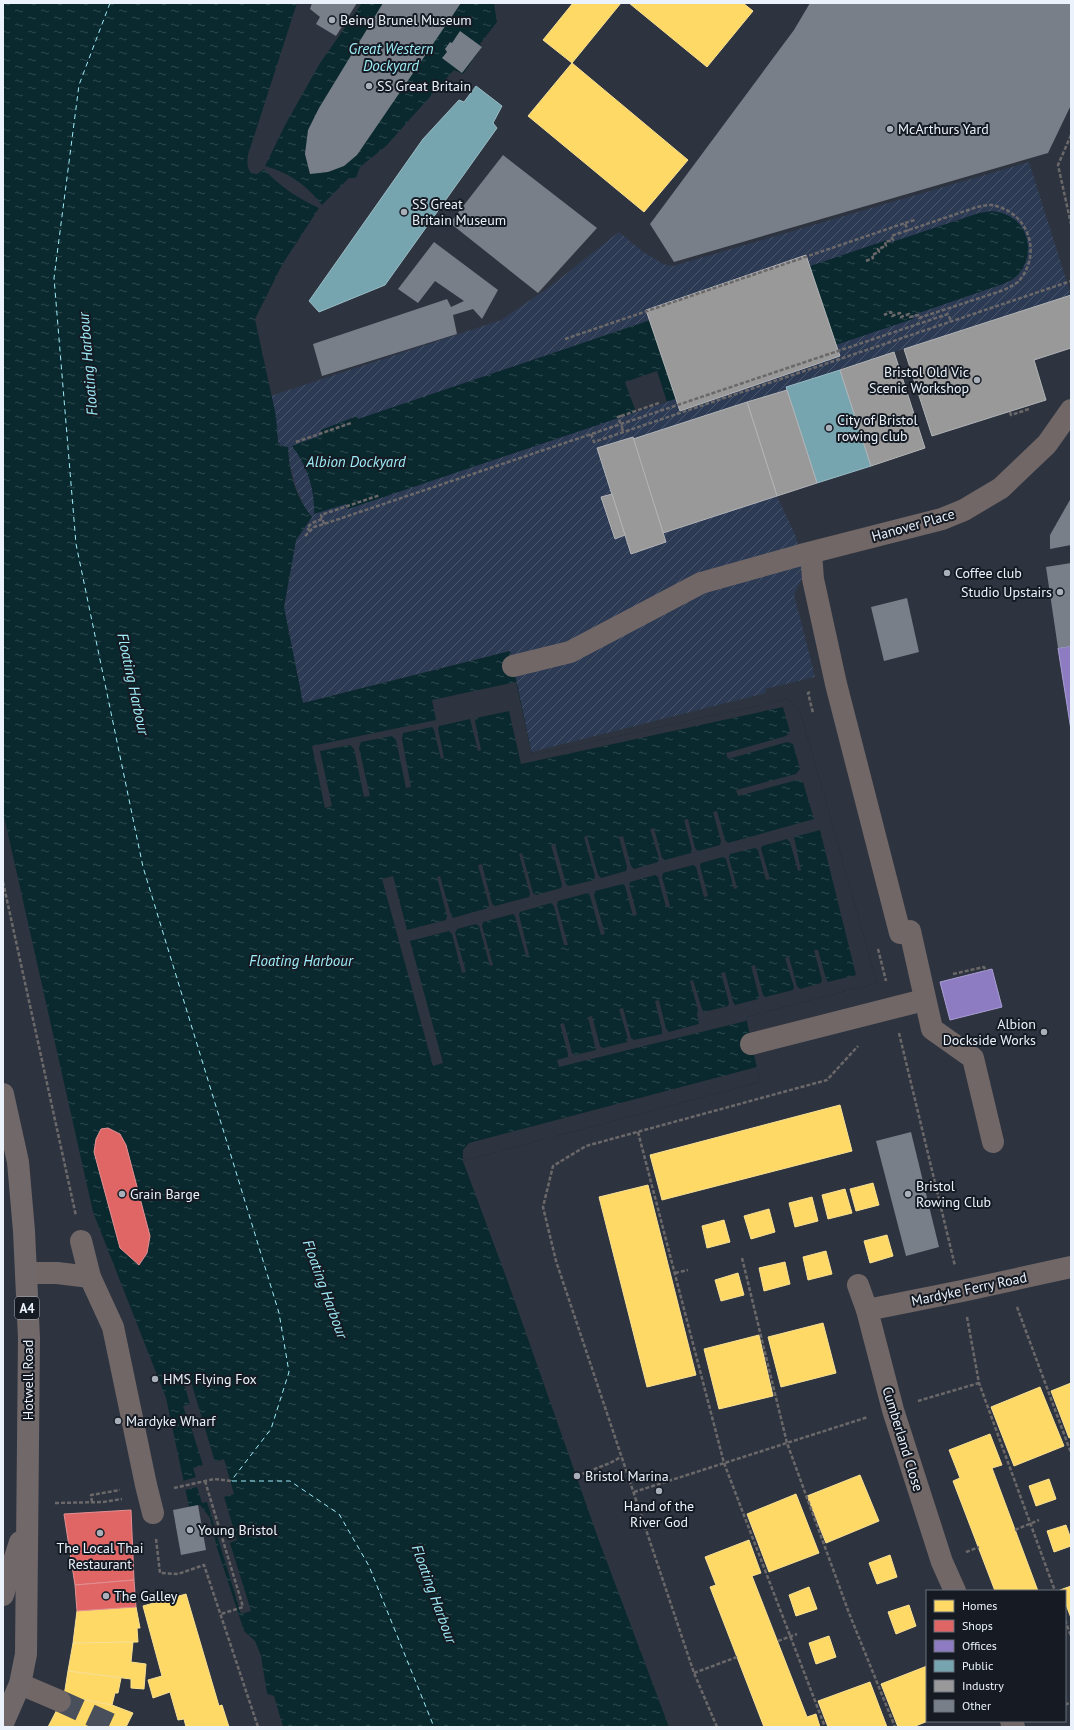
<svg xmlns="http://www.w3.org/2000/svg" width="1074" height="1730" font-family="'PT Sans',sans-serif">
<defs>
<pattern id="industrial-furrows" width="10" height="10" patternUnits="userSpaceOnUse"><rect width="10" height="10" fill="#2c3a53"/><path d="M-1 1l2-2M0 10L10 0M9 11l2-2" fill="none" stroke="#4b576d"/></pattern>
<pattern id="water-ripples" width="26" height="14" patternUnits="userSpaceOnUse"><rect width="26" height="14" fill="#0a292e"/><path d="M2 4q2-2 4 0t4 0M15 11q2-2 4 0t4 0" fill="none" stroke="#2e484d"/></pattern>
</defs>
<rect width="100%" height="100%" fill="#2e343f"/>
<polygon fill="url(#industrial-furrows)" points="1029,162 1071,295 786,387 787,390 747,402 777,496 796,537 805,572 794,594 815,677 765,689 766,693 531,752 510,651 303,703 284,608 296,540 312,517 306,510 296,488 289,461 288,447 281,446 278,442 271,396 501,320 548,288 619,232 642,251 663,264 673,266"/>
<g fill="url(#water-ripples)">
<path d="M3 3H297L248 155C247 162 247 168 251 173L257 174 264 169C280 187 298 198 319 208L282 265 255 319 276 416 278 442 281 446 288 447C289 472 295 497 312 517L296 540 284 607 303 703 510 651 532 755 788 699 800 711 877 983 746 1017 760 1082 463 1161 508 1282 598 1538 669 1727H283L274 1696 267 1694 261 1656 255 1641 244 1631 217 1548 210 1518 200 1505 189 1507 166 1398 93 1212 3 812Z"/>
<path d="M362 3H494L497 22 480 44 482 47 463 74 454 70 386 146 360 167 356 178H349L322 205C305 184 291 174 265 166L285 125 320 63Z"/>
<path d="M992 211C1000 212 1008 214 1015 220 1033 234 1032 265 1014 278 1011 281 1006 282 1003 284L913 315V319L348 509 346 504 314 514C315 489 307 465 292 446L322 435 321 430 357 416 358 419 887 240 889 243 979 213Z"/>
</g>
<g fill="#2e343f">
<polygon points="657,371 667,402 636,412 625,382"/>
<polygon points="516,682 532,755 788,699 800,711 877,983 746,1017 746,1021 559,1067 557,1060 568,1057 568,1054 560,1024 564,1023 572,1053 575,1055 596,1050 588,1017 592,1016 600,1046 603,1048 627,1042 628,1039 619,1009 623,1008 631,1038 634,1040 662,1034 662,1030 655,1001 659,1000 666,1029 669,1032 699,1024 697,1014 698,1010 690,981 693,980 702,1009 704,1012 728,1006 729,1003 721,973 725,972 733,1002 735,1005 758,999 759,996 751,966 755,965 763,995 765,997 793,990 794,987 785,958 789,957 797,986 800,989 821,983 822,980 814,950 818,950 826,979 828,982 856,975 820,830 794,837 801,870 798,871 790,842 787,839 762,846 761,849 770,879 766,880 758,850 755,848 730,854 729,858 737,888 734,889 726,859 723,857 701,863 700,866 708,896 704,897 696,867 693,865 663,873 662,877 670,906 666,907 658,877 655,875 630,882 629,885 637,915 633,916 625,886 623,884 595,891 594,895 605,934 601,935 590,896 588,893 558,901 557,905 568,945 564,945 554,906 551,903 520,912 519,915 529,955 526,956 515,916 513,914 483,922 482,926 493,965 490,966 479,926 476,924 457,929 455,933 466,972 462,973 452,934 449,931 410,941 443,1063 433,1066 382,879 393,876 407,930 446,920 447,916 437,877 440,876 451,915 453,918 488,908 489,905 478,865 482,864 492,904 495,906 529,897 530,894 519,854 522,853 533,893 536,895 561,888 562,885 551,845 555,844 566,884 569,886 594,880 595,876 584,837 587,836 598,875 601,878 626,871 627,867 619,837 623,836 631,866 634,869 658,862 659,858 650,829 654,828 662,858 665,860 691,853 692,850 684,820 688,819 695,848 698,851 720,845 721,841 713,812 717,811 725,840 728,843 814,819 803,782 797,780 738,796 736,790 796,774 800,769 793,744 787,742 728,759 726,753 786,736 790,732 783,707 521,764 509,711 476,718 475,721 481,750 478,751 470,719 439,726 438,729 444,758 441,759 434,730 432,727 403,733 402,739 411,787 406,788 396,740 392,736 361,742 359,748 370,796 364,797 354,749 350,745 320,751 332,806 325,808 312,746 436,720 432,700"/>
<polygon points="757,1067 760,1082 463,1161 463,1150 469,1143"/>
<polygon points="189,1375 215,1462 224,1459 234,1494 224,1497 237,1540 230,1543 251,1611 241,1614 207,1502 202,1503 197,1487 185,1490 183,1481 196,1477 193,1468 203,1465 189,1421 188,1421 183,1406 190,1404 182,1377"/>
</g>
<g fill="#ffd966" stroke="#f9e093">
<polygon points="573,3 621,3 572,63 543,40"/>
<polygon points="629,3 743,3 753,11 707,67"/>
<polygon points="572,63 688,160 644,212 528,116"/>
<polygon points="840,1105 852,1151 662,1200 650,1155"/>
<polygon points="873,1183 879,1205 856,1211 850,1189"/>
<polygon points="648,1185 696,1375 647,1387 599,1197"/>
<polygon points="845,1189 852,1213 828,1219 822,1195"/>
<polygon points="812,1197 818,1221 795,1227 789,1203"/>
<polygon points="769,1209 775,1232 751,1239 744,1216"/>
<polygon points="724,1220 730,1242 707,1248 702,1226"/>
<polygon points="887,1235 893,1256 870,1263 864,1241"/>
<polygon points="826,1251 832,1274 808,1280 803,1257"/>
<polygon points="785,1262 790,1284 764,1291 759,1268"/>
<polygon points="738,1273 744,1295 721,1301 715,1280"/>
<polygon points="823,1323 836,1373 781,1387 768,1337"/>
<polygon points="759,1335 773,1396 719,1409 704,1349"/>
<polygon points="1071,1383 1071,1437 1069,1438 1051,1391"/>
<polygon points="1040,1387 1064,1446 1014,1466 991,1407"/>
<polygon points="990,1434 1002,1465 992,1468 1038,1591 995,1591 953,1481 960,1478 949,1450"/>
<polygon points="860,1475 879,1521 826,1543 807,1496"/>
<polygon points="1049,1479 1056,1499 1036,1506 1029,1486"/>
<polygon points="796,1494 819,1553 769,1572 747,1514"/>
<polygon points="1066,1525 1071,1539 1071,1546 1054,1552 1047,1531"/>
<polygon points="749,1540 761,1573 752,1576 807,1717 816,1714 820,1727 764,1727 710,1587 716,1585 705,1557"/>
<polygon points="890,1555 897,1577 877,1584 869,1563"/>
<polygon points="1071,1586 1071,1618 1065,1602 1065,1591 1060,1590"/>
<polygon points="809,1587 817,1609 796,1616 789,1595"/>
<polygon points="186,1594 219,1706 222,1705 229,1727 186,1727 184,1719 178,1720 170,1692 153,1698 148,1680 162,1676 143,1606"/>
<polygon points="909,1605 916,1626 896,1634 888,1612"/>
<polygon points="136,1607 140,1628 137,1628 138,1642 73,1643 77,1611"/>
<polygon points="829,1636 836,1657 816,1664 809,1643"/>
<polygon points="133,1642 131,1662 146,1664 144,1689 131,1688 131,1679 68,1671 73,1643"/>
<polygon points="927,1666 928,1721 913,1727 898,1727 881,1684"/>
<polygon points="68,1671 121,1678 118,1693 115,1693 112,1705 64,1696"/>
<polygon points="870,1682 887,1727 828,1727 818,1701"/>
<polygon points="64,1696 112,1705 133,1713 126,1727 48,1727"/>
</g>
<g fill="#e06666" stroke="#e39093">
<polygon points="108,1128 120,1134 126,1145 150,1236 147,1253 139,1265 120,1248 94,1152 96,1139 101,1129"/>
<polygon points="131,1510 134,1580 75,1585 64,1514"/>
<polygon points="134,1580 136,1607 77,1611 75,1585"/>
</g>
<g fill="#8e7cc3" stroke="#aa9fd4">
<polygon points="1071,646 1071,730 1058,648"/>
<polygon points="992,969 1002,1007 950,1020 940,982"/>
</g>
<g fill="#76a5af" stroke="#99bcc6">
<polygon points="476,86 502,106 493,123 497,128 385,285 319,312 309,301 423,139 459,100 464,102"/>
<polygon points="840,370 871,466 817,483 786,387"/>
</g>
<g fill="#999" stroke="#b2b4b7">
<polygon points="806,255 840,356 680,411 646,310"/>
<polygon points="1071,295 1071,348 1034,360 1046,400 932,436 904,349"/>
<polygon points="894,352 925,448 871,466 840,370"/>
<polygon points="787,390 817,483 777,496 747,402"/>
<polygon points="747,402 777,496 663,533 633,439"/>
<polygon points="633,437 666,542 631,554 597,448"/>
<polygon points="612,494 625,535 615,539 601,497"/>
</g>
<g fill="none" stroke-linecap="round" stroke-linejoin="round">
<g stroke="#9decf7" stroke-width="1" stroke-dasharray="5 4" stroke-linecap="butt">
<polyline points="110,3 79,85 54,278 76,544 143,867 279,1313 289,1372 271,1429 231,1481"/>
<polyline points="232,1481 290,1481 339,1514 369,1566 434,1727"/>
</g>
</g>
<g fill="#797f89">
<polygon points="312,3 357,3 336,36 316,24 320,17 310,9"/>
<polygon points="383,3 461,3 357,155 344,166 328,172 310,174 305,154 308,130 319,108"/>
<polygon points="810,3 1071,3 1071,105 1048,153 674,262 650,224 794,30"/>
<polygon points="460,31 482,47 462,73 442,58 447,52 445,49 450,42 452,43"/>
<polygon points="503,155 597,228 538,293 450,223"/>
<polygon points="434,242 498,290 482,319 473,309 453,315 457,334 322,376 313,344 447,299 451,307 464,301 435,281 418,303 398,289"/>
<polygon points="1071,498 1071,545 1050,549 1050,535"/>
<polygon points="1071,563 1071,646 1058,648 1046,567"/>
<polygon points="907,598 919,652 884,661 871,607"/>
<polygon points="911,1132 939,1247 906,1256 876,1141"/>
<polygon points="198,1505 206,1550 181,1555 173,1510"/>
</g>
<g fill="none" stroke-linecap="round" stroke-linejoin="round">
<polyline stroke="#4a505b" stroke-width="22" stroke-dasharray="22 11" stroke-linecap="butt" points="60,1701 117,1727"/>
<g stroke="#6b686a" stroke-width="2.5" stroke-dasharray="4 2" stroke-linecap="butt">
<polyline points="1071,135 1058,165 1071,224"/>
<polyline points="905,223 915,220"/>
<path d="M866 261 873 258 872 255 879 252 878 249 886 246 885 242 893 240 891 236 977 207C982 206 987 205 992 205 1029 212 1043 254 1018 282 1014 285 1009 287 1004 290L919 318 918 315 910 317 909 314 901 317 900 313 892 316 891 312 884 315"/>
<polyline points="565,339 905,223 908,231"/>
<polyline points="1010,412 1011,415 1029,409"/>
<polyline points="621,416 659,403"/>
<polyline points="622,427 623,432"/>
<polyline points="591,434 594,442 1071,281"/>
<polyline points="296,442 351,423"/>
<polyline points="324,524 321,515 380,495"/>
<polyline points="310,531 307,528 312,523 322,519"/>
<polyline points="305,536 314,527 324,524 939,317 948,314 951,321"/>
<polyline points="810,692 808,693 813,713"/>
<polyline points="3,882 76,1216"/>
<polyline points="878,949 886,981"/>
<polyline points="953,974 984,967 986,971"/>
<polyline points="899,1033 955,1266"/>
<polyline points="638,1132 724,1463 825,1727"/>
<polyline points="742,1258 787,1443 849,1613 895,1727"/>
<polyline points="675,1273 688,1270"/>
<polyline points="1017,1307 1071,1453"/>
<polyline points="967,1317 979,1383 1055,1591"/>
<polyline points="918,1401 979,1383"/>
<polyline points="577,1476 610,1463 621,1457"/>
<polyline points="205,1481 243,1607 221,1614"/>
<polyline points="174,1488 214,1479 231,1481"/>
<polyline points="634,1492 868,1417"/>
<polyline points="92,1502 91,1495 120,1490"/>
<polyline points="55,1503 103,1502 122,1499"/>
<polyline points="1015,1530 1039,1520"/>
<polyline points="156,1539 160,1573 178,1574 204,1565 258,1727"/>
<polyline points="966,1552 979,1547"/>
<polyline points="1065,1620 1071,1636"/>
<polyline points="778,1641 797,1634"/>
<polyline points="694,1673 737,1657"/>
<polyline points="1065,1705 1071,1702"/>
<polyline points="717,1727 694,1673 556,1261 543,1207 553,1166 586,1146 827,1080 858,1046"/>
</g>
<g stroke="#716767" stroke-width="22">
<polyline points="811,553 813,579 836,684 900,933 910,931 932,1029 973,1058 993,1142"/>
<polyline points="513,666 570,652 701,583 801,555 942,519 964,510 1001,488 1047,444 1071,410"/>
<polyline points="751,1044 924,1000"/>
<polyline points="81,1241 90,1277 113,1327 146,1485 153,1513"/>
<polyline points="26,1273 57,1273 90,1277"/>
<polyline points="858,1285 867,1310 893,1410 942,1562 955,1591"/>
<polyline points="867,1310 962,1291 1071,1267"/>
<polyline points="20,1684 60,1701"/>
<polyline points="1011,1721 1014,1727"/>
</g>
<g stroke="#71686a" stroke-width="22">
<polyline points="3,1094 18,1162 24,1231 29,1338 26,1654 20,1684 3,1723"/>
<polyline points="3,1595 20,1542"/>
</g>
<polyline stroke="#6b686a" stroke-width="2.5" stroke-dasharray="4 2" stroke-linecap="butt" points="621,416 618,417 622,427"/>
</g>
<g fill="#a9b0ba" stroke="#151a23" stroke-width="1.5">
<circle cx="332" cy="20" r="4"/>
<circle cx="369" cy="86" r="4"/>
<circle cx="890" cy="129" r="4"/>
<circle cx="404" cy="212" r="4"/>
<circle cx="977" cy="380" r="4"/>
<circle cx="829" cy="428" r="4"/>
<circle cx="947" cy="573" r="4"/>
<circle cx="1060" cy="592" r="4"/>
<circle cx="1044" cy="1032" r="4"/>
<circle cx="122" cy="1194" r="4"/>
<circle cx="908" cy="1194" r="4"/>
<circle cx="155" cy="1379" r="4"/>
<circle cx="118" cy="1421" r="4"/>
<circle cx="577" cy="1476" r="4"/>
<circle cx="659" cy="1491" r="4"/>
<circle cx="190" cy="1530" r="4"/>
<circle cx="100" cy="1533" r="4"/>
<circle cx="106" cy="1596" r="4"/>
</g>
<g text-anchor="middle" stroke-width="4" stroke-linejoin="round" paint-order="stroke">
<rect fill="#151a23" stroke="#abb1bb" stroke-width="1" x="15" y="1297" width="24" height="22" rx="3"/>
<g font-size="13" font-weight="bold" fill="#ebf2fc">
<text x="27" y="1313">A4</text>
</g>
<g font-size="14" fill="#ebf2fc" stroke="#151a23" text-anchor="start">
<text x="340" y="25">Being Brunel Museum</text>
<text x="377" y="91">SS Great Britain</text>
<text x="898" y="134">McArthurs Yard</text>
<text x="412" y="209">SS Great<tspan x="412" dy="16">Britain Museum</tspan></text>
<text x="969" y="377" text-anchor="end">Bristol Old Vic<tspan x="969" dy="16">Scenic Workshop</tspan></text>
<text x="837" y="425">City of Bristol<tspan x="837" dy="16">rowing club</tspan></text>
<text x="955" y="578">Coffee club</text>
<text x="1052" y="597" text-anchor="end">Studio Upstairs</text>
<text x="1036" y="1029" text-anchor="end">Albion<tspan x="1036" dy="16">Dockside Works</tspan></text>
<text x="916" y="1191">Bristol<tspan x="916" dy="16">Rowing Club</tspan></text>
<text x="130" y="1199">Grain Barge</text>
<text x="163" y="1384">HMS Flying Fox</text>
<text x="126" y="1426">Mardyke Wharf</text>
<text x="585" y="1481">Bristol Marina</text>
<text x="659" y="1511" text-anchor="middle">Hand of the<tspan x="659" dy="16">River God</tspan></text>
<text x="198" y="1535">Young Bristol</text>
<text x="100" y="1553" text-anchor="middle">The Local Thai<tspan x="100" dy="16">Restaurant</tspan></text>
<text x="114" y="1601">The Galley</text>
</g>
<g font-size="14" fill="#ebf2fc" stroke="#151a23">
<text transform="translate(913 525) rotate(-16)" y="5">Hanover Place</text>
<text transform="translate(969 1289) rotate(-12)" y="5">Mardyke Ferry Road</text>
<text transform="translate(28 1380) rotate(-90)" y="5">Hotwell Road</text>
<text transform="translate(903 1439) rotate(73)" y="5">Cumberland Close</text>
</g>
<g font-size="15" font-style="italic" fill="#9decf7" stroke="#151a23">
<text x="391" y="54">Great Western<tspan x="391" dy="17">Dockyard</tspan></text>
<text transform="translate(88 364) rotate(-95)" y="5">Floating Harbour</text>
<text x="356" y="467">Albion Dockyard</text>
<text transform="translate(133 684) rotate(78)" y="5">Floating Harbour</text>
<text x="301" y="966">Floating Harbour</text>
<text transform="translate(325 1289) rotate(70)" y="5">Floating Harbour</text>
<text transform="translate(434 1594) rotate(70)" y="5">Floating Harbour</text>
</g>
</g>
<rect width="1074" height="1730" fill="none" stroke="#ebf2fc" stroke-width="8"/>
<rect x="926" y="1590" width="140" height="132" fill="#151a23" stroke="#6b707a"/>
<rect x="934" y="1600" width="20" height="12" fill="#ffd966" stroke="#6b707a"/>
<text x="962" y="1610" font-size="12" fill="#ebf2fc">Homes</text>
<rect x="934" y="1620" width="20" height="12" fill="#e06666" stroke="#6b707a"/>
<text x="962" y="1630" font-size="12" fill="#ebf2fc">Shops</text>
<rect x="934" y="1640" width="20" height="12" fill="#8e7cc3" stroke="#6b707a"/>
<text x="962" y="1650" font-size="12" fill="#ebf2fc">Offices</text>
<rect x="934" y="1660" width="20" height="12" fill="#76a5af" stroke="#6b707a"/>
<text x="962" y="1670" font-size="12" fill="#ebf2fc">Public</text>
<rect x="934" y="1680" width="20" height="12" fill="#999999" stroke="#6b707a"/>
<text x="962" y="1690" font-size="12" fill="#ebf2fc">Industry</text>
<rect x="934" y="1700" width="20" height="12" fill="#797f89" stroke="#6b707a"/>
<text x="962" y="1710" font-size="12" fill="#ebf2fc">Other</text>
</svg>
